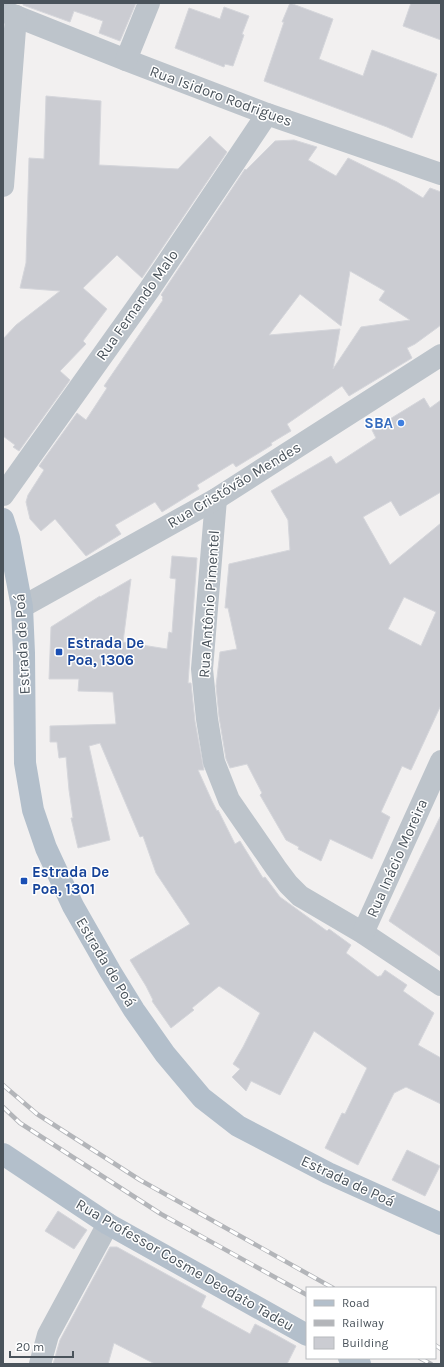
<svg xmlns="http://www.w3.org/2000/svg" width="444" height="1367" font-family="Karla,sans-serif">
<rect width="100%" height="100%" fill="#f2f0f0"/>
<g fill="#cbccd2" stroke="#d5d6db" fill-rule="evenodd">
<polygon points="23,3 136,3 120,41 99,33 103,21 74,11 70,22 23,5"/>
<polygon points="290,3 333,19 319,59 363,76 372,50 437,74 412,138 387,127 264,81 284,22 282,22"/>
<polygon points="411,3 441,3 441,40 403,26"/>
<polygon points="224,7 249,16 242,34 244,35 233,66 225,64 224,67 175,48 189,8 220,19"/>
<polygon points="46,96 101,101 99,165 178,169 210,136 227,152 142,278 117,255 83,288 107,309 83,341 86,344 60,371 70,380 19,451 13,447 15,445 3,436 3,339 16,325 60,291 20,288 26,263 29,158 44,159"/>
<path d="M294 140 317 147 308 160 336 176 348 158 397 182 423 198 430 188 441 192V325L415 344 407 348 412 358 349 396 342 386 287 424 291 431 271 443 272 445 236 467 233 463 197 485 199 489 162 512 155 502 115 525 121 534 86 556 55 519 41 531 30 519 26 502 28 495 44 470 39 466 77 413 86 420 107 388 104 386 163 300 162 299 163 297 161 295 245 169 246 170 275 141ZM350 271 385 291 379 300 410 320 361 327 333 369 340 329 269 335 300 294 341 326Z"/>
<path d="M424 398 430 408 441 400V492L400 516 391 501 363 517 390 565 441 523V705L411 770 402 766 381 812 390 817 372 859 330 839 321 861 298 849 299 847 286 840 260 795 262 793 247 764 230 768 226 759 219 717 216 686 220 652 237 649 228 608H225L229 564 290 550 288 520 271 491 331 456 336 464 376 438 372 430ZM404 597 436 612 421 646 388 629Z"/>
<polygon points="172,556 197,558 188,683 191,683 195,721 204,770 198,770 212,801 217,811 218,810 235,844 240,841 263,878 265,877 280,897 327,931 329,929 351,945 346,953 378,977 379,976 381,976 385,970 407,985 403,991 434,1013 418,1045 441,1058 441,1104 406,1087 394,1093 358,1165 325,1148 342,1113 345,1114 367,1068 314,1031 280,1095 251,1081 246,1091 232,1077 240,1069 233,1064 243,1047 260,1013 219,986 192,1008 194,1010 171,1028 152,1001 153,1000 146,986 130,960 190,924 156,873 143,836 140,837 100,743 89,746 110,840 78,848 71,818 73,818 69,790 66,757 59,758 57,742 50,742 50,726 116,724 113,692 78,691 79,679 49,679 51,627 100,596 100,597 131,579 123,642 167,649 169,632 172,633 176,579 170,578"/>
<polygon points="441,815 441,957 389,921"/>
<polygon points="407,1150 440,1166 425,1196 392,1180"/>
<polygon points="58,1211 87,1230 74,1249 45,1231"/>
<polygon points="110,1247 117,1247 206,1296 201,1307 250,1334 255,1324 269,1331 296,1346 287,1364 155,1364 114,1343 108,1364 53,1364 60,1340"/>
</g>
<g fill="none" stroke-linecap="round" stroke-linejoin="round">
<g stroke="#bdc4cb" stroke-width="22">
<polyline points="3,11 126,60 267,114 441,174"/>
<polyline points="126,60 149,3"/>
<polyline points="3,186 16,16"/>
<polyline points="3,495 149,290 267,114"/>
<polyline points="216,499 202,669 207,719 214,762 229,800 276,868 288,884 300,896 363,933 441,985"/>
<polyline points="22,607 216,499 441,355"/>
<polyline points="363,933 441,761"/>
<polyline points="40,1364 48,1335 108,1224"/>
</g>
<g stroke="#b3bfcb" stroke-width="22">
<polyline points="3,519 9,538 22,607 24,653 25,763 33,810 46,848 73,906 110,971 134,1010 165,1054 202,1098 238,1126 328,1173 441,1224"/>
<polyline points="3,1154 108,1224 307,1335"/>
<polyline points="349,1358 360,1364"/>
</g>
<g stroke="#b3b5b9" stroke-width="4.5">
<g id="rail">
<polyline points="3,1085 37,1114 140,1180 333,1288"/>
<polyline points="3,1107 20,1123 161,1214 307,1295"/>
<polyline points="435,1345 441,1349"/>
<polyline points="420,1358 431,1364"/>
</g>
</g>
<use href="#rail" stroke="#fff" stroke-width="3" stroke-dasharray="9" stroke-linecap="butt"/>
</g>
<circle fill="#3f7fe0" stroke="#fff" stroke-width="1.5" cx="401" cy="423" r="4"/>
<g fill="#1a4fb4" stroke="#fff" stroke-width="1.5">
<rect x="55" y="648" width="8" height="8" rx="2"/>
<rect x="20" y="877" width="8" height="8" rx="2"/>
</g>
<g text-anchor="middle" stroke-width="3" stroke-linejoin="round" paint-order="stroke">
<g font-size="15" fill="#4a535b" stroke="#fff">
<text transform="translate(221 96) rotate(20)" y="5">Rua Isidoro Rodrigues</text>
<text transform="translate(137 305) rotate(-55)" y="5">Rua Fernando Malo</text>
<text transform="translate(234 485) rotate(-31)" y="5">Rua Cristóvão Mendes</text>
<text transform="translate(209 604) rotate(-86)" y="5">Rua Antônio Pimentel</text>
<text transform="translate(22 644) rotate(-93)" y="5">Estrada de Poá</text>
<text transform="translate(397 858) rotate(-66)" y="5">Rua Inácio Moreira</text>
<text transform="translate(106 962) rotate(59)" y="5">Estrada de Poá</text>
<text transform="translate(348 1181) rotate(25)" y="5">Estrada de Poá</text>
<text transform="translate(185 1265) rotate(30)" y="5">Rua Professor Cosme Deodato Tadeu</text>
</g>
<g font-size="15" font-weight="bold" fill="#366cbe" stroke="#fff" text-anchor="end">
<text x="393" y="428">SBA</text>
</g>
<g font-size="15" font-weight="bold" fill="#164399" stroke="#fff" text-anchor="start">
<text x="67" y="648">Estrada De<tspan x="67" dy="17">Poa, 1306</tspan></text>
<text x="32" y="877">Estrada De<tspan x="32" dy="17">Poa, 1301</tspan></text>
</g>
</g>
<rect width="444" height="1367" fill="none" stroke="#4a535b" stroke-width="8"/>
<rect x="306" y="1287" width="130" height="72" fill="#ffffff" stroke="#b7babd"/>
<rect x="314" y="1300" width="20" height="6" fill="#b3bfcb" stroke="#b7babd"/>
<text x="342" y="1307" font-size="12" fill="#4a535b">Road</text>
<rect x="314" y="1320" width="20" height="6" fill="#b3b5b9" stroke="#b7babd"/>
<text x="342" y="1327" font-size="12" fill="#4a535b">Railway</text>
<rect x="314" y="1337" width="20" height="12" fill="#cbccd2" stroke="#b7babd"/>
<text x="342" y="1347" font-size="12" fill="#4a535b">Building</text>
<path d="M10 1351v6h63v-6" fill="none" stroke="#4a535b" stroke-width="2"/>
<text x="16" y="1351" font-size="12" fill="#4a535b" stroke="#ffffff" stroke-width="3" paint-order="stroke">20 m</text>
</svg>
